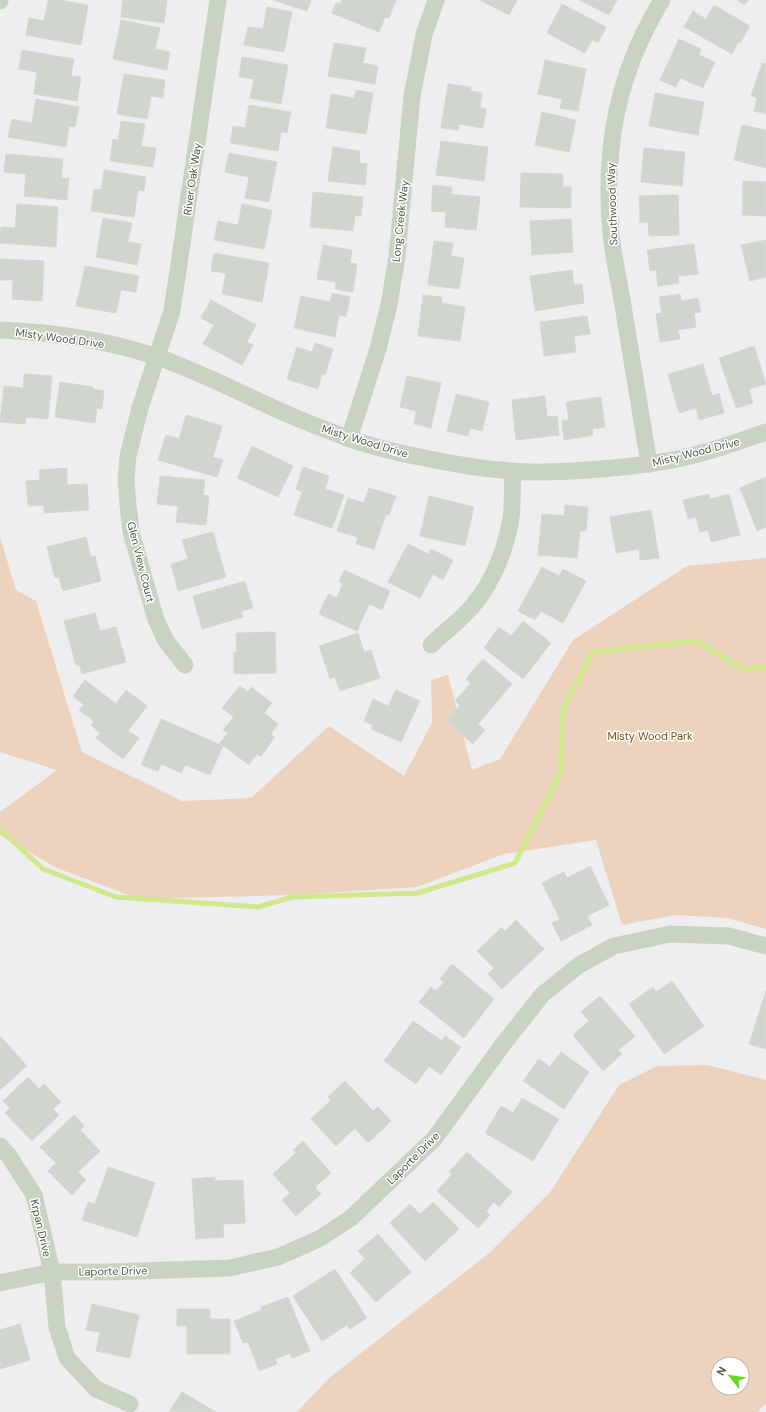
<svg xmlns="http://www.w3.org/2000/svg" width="766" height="1412" font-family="'DM Sans',sans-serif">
<rect width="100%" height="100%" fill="#eeeef1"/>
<g fill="#edd3bd" fill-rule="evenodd">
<polygon points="0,537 16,590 36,601 82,752 182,801 251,798 329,726 404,776 432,723 431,680 448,675 472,770 500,759 573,640 687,566 766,558 766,929 728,918 675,915 622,925 596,840 504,854 417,887 294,895 139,899 57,868 0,835 0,812 57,770 0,752"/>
<path d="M708 1065 766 1080V1403L758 1412H297L329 1378 488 1254 551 1191 619 1085 657 1066ZM718 1364H742V1388H718Z"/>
</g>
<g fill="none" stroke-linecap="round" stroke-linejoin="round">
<polyline stroke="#cfe98c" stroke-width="5" points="0,829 43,869 116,897 258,907 293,897 418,893 515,863 561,772 563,709 593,652 696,641 744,669 766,667"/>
</g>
<g fill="#d0d6cd" stroke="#d4d9d2">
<polygon points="48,0 60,0 88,5 81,45 26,35 29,18 44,21"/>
<polygon points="123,0 167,0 164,23 121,17"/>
<polygon points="273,0 311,0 307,11"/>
<polygon points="342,0 396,0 389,18 385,17 379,32 332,13 336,3 340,4"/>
<polygon points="480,0 517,0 509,15"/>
<polygon points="579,0 617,0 609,15"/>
<polygon points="738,0 749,0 744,5"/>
<polygon points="562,4 606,27 598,43 592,40 585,53 547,33"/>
<polygon points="714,5 750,26 740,43 738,42 732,54 684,27 693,11 706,19"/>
<polygon points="267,7 292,12 284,52 244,45 248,27 263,29"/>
<polygon points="121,20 160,28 155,49 170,52 167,70 113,59"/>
<polygon points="679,39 701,49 699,55 715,62 703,88 680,78 676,87 660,80"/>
<polygon points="334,43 366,48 363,63 378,66 375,84 328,76"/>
<polygon points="22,50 74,59 71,76 81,77 77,101 34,94 37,72 19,69"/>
<polygon points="242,57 288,65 281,104 250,98 254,79 239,77"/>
<polygon points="545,60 586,69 578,111 560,108 562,99 538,94"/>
<polygon points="762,63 766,64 766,114 754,111 757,98 751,96"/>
<polygon points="124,74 165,80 163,98 151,96 147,119 117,114"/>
<polygon points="448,84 471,87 471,91 482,93 480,108 486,109 483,128 459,124 458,130 441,128"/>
<polygon points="356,90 373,93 366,134 326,128 331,94 354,98"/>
<polygon points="655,93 704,102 698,135 649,126"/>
<polygon points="36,99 79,107 75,127 69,126 66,147 8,137 12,119 32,123"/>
<polygon points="249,105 291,112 287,133 281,132 278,151 230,143 233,126 245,128"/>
<polygon points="542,112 576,120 569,152 535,145"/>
<polygon points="121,121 145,124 141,146 156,148 153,167 110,161 113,139 118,140"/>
<polygon points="742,125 766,130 766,168 734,160"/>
<polygon points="441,141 488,147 484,181 436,175"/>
<polygon points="333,147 360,151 359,163 367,164 365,185 328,181"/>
<polygon points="644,148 685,152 682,186 641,182"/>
<polygon points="229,153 277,162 269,202 245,198 249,177 225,172"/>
<polygon points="6,154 63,159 61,178 69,178 67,200 24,196 26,174 4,172"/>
<polygon points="104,170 146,177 144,191 138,190 134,217 91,211 94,189 101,190"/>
<polygon points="521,173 563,174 563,187 571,187 571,208 520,207"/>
<polygon points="743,181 766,182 766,216 742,215"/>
<polygon points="433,185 452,187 451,194 480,197 476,230 445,227 446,212 431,211"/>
<polygon points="313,192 363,197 361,216 355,215 353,231 310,227"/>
<polygon points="678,195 679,235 649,236 648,222 640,223 639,196"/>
<polygon points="17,204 58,207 56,247 0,243 1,227 15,228"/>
<polygon points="242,204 272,210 264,249 214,240 218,221 238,225"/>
<polygon points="103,218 132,223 128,242 141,244 137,265 96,257"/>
<polygon points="571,219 573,252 532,255 530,221"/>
<polygon points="766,240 766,277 750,281 741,245"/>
<polygon points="434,241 453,243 451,256 464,258 459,289 428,285"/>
<polygon points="694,244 698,274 678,276 679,283 658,286 656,270 650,271 647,250"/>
<polygon points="323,245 352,250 350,263 357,264 353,292 335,289 336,282 317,279"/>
<polygon points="214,253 269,263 262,302 222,294 226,273 211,271"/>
<polygon points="0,259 44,261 42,301 12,299 13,280 0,280"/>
<polygon points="85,266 139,276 136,292 121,290 116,313 76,306"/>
<polygon points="572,270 574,285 582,284 584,303 535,311 530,276"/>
<polygon points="332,293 350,297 346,317 339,315 335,337 294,328 301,296 330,302"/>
<polygon points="680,294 681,301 698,298 701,312 694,313 696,327 678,330 680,339 660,342 656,314 662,313 659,297"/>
<polygon points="423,295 442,297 441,303 465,307 460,341 418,336"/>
<polygon points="211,300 256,325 247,342 253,345 242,365 203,344 214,325 201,318"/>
<polygon points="587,316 590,334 574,336 576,352 544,356 540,322"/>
<polygon points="315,343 333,349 325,375 322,374 318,389 287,379 297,347 312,352"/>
<polygon points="754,346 766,384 749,389 753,403 736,408 719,358"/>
<polygon points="703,364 712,396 719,393 724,413 699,420 696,408 679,413 668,374"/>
<polygon points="24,374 52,376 48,419 26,417 25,424 0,422 4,386 23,388"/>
<polygon points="407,376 441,383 431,428 414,424 416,411 400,407"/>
<polygon points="60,382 93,387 92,389 104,391 102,409 97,408 95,423 55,417"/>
<polygon points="456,394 489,402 482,431 470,428 468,436 447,431"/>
<polygon points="545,396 547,417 557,416 559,435 516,440 512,400"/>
<polygon points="601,397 605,427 592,429 593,435 564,440 562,421 569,420 566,402"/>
<polygon points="186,415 222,426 213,457 223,460 217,477 158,460 166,435 179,439"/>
<polygon points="252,446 293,466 278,497 237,478"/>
<polygon points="303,467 329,476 325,489 344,495 332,528 294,515 302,492 296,489"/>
<polygon points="67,468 67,485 87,484 89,510 44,513 44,505 28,506 26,481 40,480 39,470"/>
<polygon points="160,476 205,480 203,495 209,496 206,525 176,522 178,506 157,504"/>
<polygon points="766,477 766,527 757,531 740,488"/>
<polygon points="369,488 396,496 389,515 386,514 374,549 356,544 358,537 337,531 348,498 364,503"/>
<polygon points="709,494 710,499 729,494 740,535 711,542 708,530 700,532 696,517 688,519 683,500"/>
<polygon points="429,496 474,507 465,546 420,536"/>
<polygon points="565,505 588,507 586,531 580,531 577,558 538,555 542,514 564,516"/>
<polygon points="651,510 659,558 640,560 639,549 616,553 610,517"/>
<polygon points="213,532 226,577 178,591 171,564 188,559 182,540"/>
<polygon points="86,537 91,557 95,556 101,581 63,591 59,577 55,578 47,547"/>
<polygon points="408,544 428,554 431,549 453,560 443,580 433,574 420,598 388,582"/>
<polygon points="542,567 559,576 563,569 586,581 563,623 541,611 535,620 518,611"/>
<polygon points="344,570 390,591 382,610 369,604 357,631 319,614 328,594 337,598 343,583 339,582"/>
<polygon points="245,581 253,608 241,611 243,617 202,629 193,596"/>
<polygon points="95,613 100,631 116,627 126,662 82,674 79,664 76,665 64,621"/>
<polygon points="523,621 551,643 523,679 484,648 499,627 511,636"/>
<polygon points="275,632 276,673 234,674 234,652 237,652 236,633"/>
<polygon points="358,633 364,652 371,650 380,678 340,691 335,677 330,679 319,646"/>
<polygon points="483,659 512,684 478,724 485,730 473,744 446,721 460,705 455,701 471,683 466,679"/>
<polygon points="85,680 116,704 126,690 147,706 128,731 139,738 123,759 96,738 100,733 91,725 94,721 79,710 84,705 73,696"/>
<polygon points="240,686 248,692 251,687 272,703 264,713 278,724 271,734 275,737 261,756 257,754 249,765 220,743 228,733 223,730 234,717 222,708"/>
<polygon points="396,690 420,701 401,742 371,729 373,725 364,721 373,699 388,706"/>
<polygon points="161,719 223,746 210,775 185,765 181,773 161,764 158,771 141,765"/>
<polygon points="590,866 609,905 587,916 592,925 561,941 552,923 560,919 542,883 564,872 567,878"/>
<polygon points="516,920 544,949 502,989 488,974 494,968 477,951 501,928 505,931"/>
<polygon points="452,964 494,999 464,1038 419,1002 431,987 436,991 444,982 440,979"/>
<polygon points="672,981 704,1026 664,1054 629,1004 653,987 656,992"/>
<polygon points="766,991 766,1049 749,1044"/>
<polygon points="600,996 635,1036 618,1050 622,1054 603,1071 573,1035 589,1021 581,1012"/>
<polygon points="413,1021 442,1041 445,1036 461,1047 441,1075 429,1066 416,1084 384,1061"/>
<polygon points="0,1036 27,1066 0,1090"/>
<polygon points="561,1052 589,1072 564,1109 523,1081 539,1059 550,1067"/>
<polygon points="28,1077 39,1089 44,1084 61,1102 53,1109 59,1115 32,1141 5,1113 10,1108 3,1101"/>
<polygon points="345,1081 373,1111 378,1107 391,1121 368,1143 355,1128 336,1146 311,1119 331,1100 328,1097"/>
<polygon points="522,1098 559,1119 533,1161 485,1133 501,1106 513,1113"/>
<polygon points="74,1115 84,1126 80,1130 100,1151 78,1172 86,1180 72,1195 48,1171 56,1163 40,1147"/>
<polygon points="303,1141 331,1173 315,1187 321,1194 296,1216 282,1200 290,1193 273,1174 296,1153 293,1150"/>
<polygon points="467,1152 512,1192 499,1207 494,1202 486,1211 490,1215 478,1228 437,1191 452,1174 449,1172"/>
<polygon points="108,1167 155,1183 137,1237 82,1220 88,1202 95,1204"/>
<polygon points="215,1177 215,1181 243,1180 245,1223 223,1224 224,1237 196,1239 192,1179"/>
<polygon points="433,1202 459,1229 425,1261 390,1223 410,1204 420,1214"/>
<polygon points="378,1234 411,1272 376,1302 350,1273 365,1259 358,1251"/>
<polygon points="335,1269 367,1318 350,1329 347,1325 322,1341 293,1296"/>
<polygon points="288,1297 310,1351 292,1358 290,1353 275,1359 277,1364 259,1371 248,1342 243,1343 234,1321 262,1310 261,1307"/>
<polygon points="92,1304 139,1315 130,1358 96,1351 100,1332 86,1330"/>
<polygon points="177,1309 210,1309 210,1319 230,1319 230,1354 187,1354 187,1326 177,1326"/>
<polygon points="20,1324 30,1360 0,1369 0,1330"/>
<polygon points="182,1392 216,1412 169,1412"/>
</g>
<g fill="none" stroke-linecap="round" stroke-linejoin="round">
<g stroke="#c9d3c2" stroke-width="17">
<polyline points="0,1 0,0"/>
<path d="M0 330C53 332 107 340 157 357 204 373 247 397 292 416 310 424 329 431 348 438 372 447 399 453 425 458 453 464 482 469 512 471 531 473 552 472 571 471 608 469 646 466 682 458 711 452 738 442 766 432"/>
<polyline points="349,439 378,349 389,305 397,256 412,96 424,35 436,0"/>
<path d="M649 464C641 415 633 367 625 318 621 290 614 262 611 234 603 148 617 74 662 0"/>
<path d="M431 645C441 635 453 626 463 616 490 591 505 553 511 518 513 503 512 487 513 472"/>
<polyline points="185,665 166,641 156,620 131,532 128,505 126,479 128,456 140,408 172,311 218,0"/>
<polyline points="0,1146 9,1156 34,1195 52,1272 57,1327 67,1358 96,1389 130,1404"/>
<polyline points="0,1283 52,1272 108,1272 230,1268 278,1257 319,1239 351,1218 434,1139 504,1043 542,995 579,965 614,946 670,934 729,936 766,946"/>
</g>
</g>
<g text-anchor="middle" stroke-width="3" stroke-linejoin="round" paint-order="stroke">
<g font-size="11" fill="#505b47" stroke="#fff">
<text transform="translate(192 179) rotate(-82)" y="4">River Oak Way</text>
<text transform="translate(612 204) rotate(-92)" y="4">Southwood Way</text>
<text transform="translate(400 221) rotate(-84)" y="4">Long Creek Way</text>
<text transform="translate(60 338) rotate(8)" y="4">Misty Wood Drive</text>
<text transform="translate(365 441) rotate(17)" y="4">Misty Wood Drive</text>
<text transform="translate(696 452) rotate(-14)" y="4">Misty Wood Drive</text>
<text transform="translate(141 562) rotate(76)" y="4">Glen View Court</text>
<text transform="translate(413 1158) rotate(-45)" y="4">Laporte Drive</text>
<text transform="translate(41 1228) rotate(77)" y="4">Krpan Drive</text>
<text transform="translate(113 1271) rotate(-1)" y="4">Laporte Drive</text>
</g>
<g font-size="11" fill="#7a501a" stroke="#fff">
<text x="650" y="740">Misty Wood Park</text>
</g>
</g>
<g transform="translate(730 1376) rotate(300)"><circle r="19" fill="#ffffff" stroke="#b9bdb5"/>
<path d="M0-3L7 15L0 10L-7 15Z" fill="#64da1f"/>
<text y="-6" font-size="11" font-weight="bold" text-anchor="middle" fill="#505b47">N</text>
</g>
</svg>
